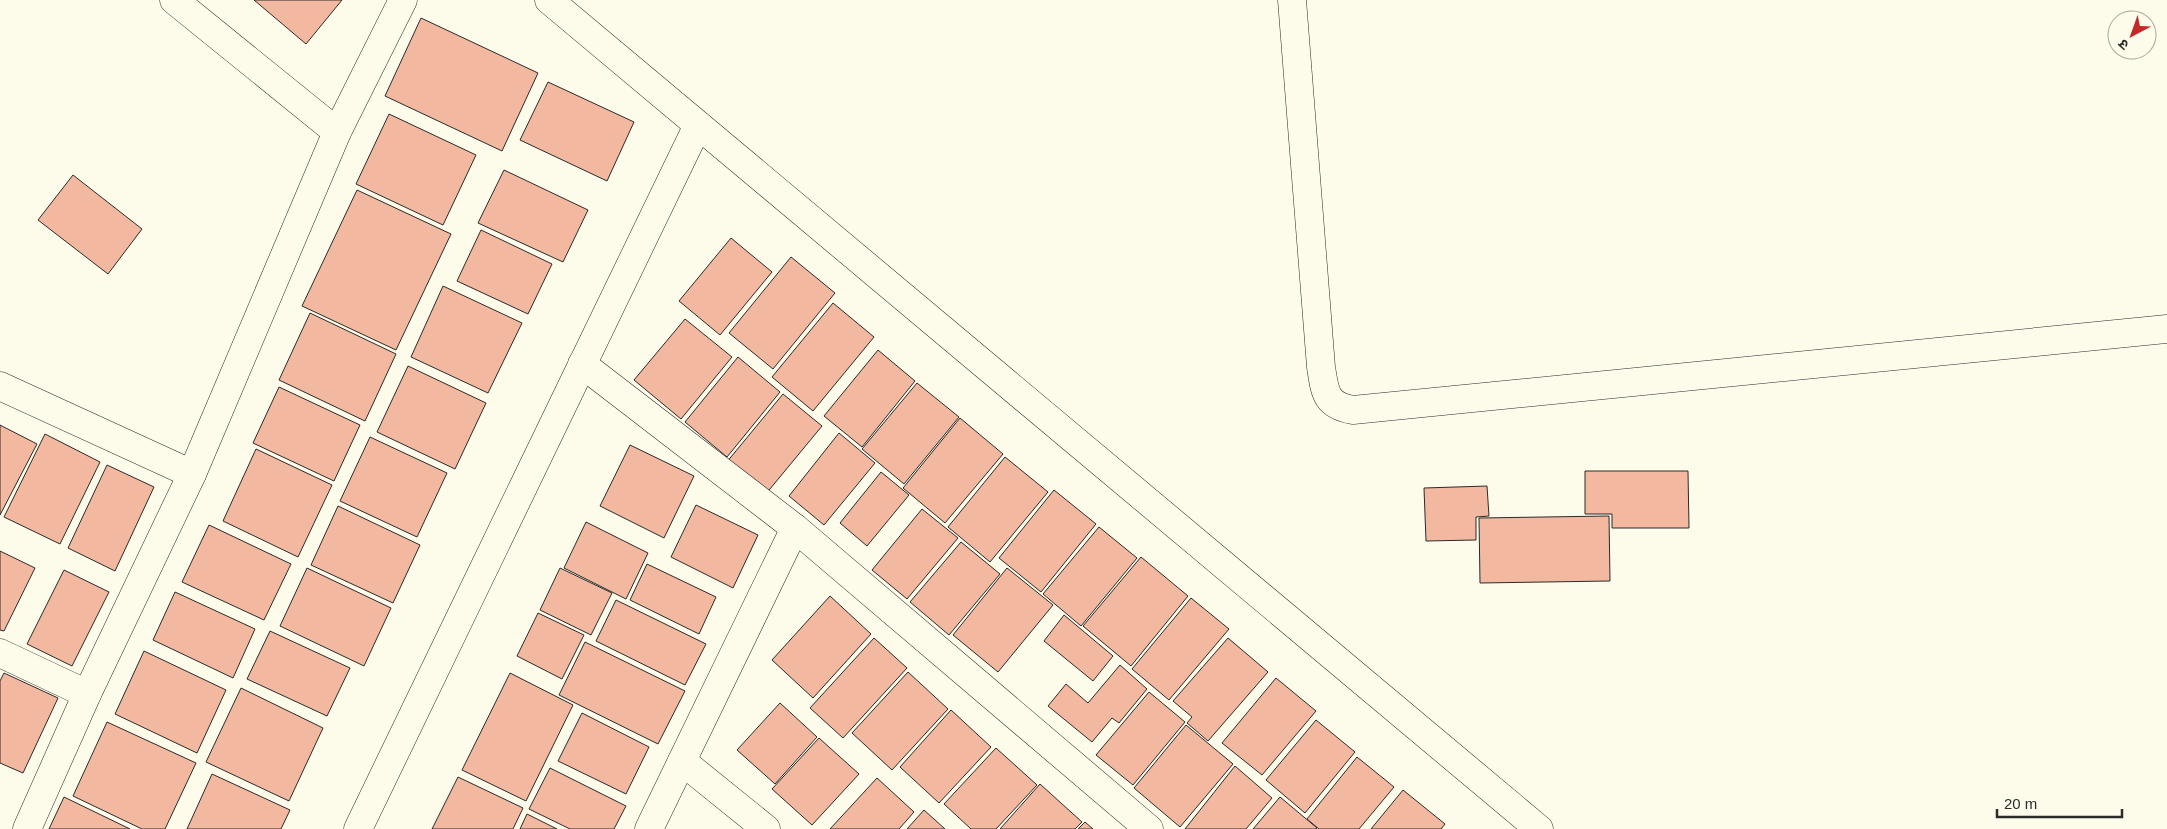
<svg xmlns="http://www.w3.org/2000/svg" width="2167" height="829" font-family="Helvetica,'Noto Sans Devanagari',sans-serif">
<rect width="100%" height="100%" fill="#fdfbea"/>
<g fill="#f2b8a0" stroke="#2b2b2b">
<polygon points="254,0 342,0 306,44"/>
<polygon points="421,18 538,73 502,151 385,96"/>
<polygon points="548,82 634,122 607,181 520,140"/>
<polygon points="389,114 476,155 443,225 356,184"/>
<polygon points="504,170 588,210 563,262 478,223"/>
<polygon points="73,175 142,229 108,274 38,220"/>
<polygon points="357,190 451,234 396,350 302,306"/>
<polygon points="481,230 552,264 528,314 457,281"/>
<polygon points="731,238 772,272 720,335 679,301"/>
<polygon points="791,257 835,293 773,369 729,333"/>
<polygon points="443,286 522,323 488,393 411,357"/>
<polygon points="833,303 874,337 813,411 772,377"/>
<polygon points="310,313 396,354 365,421 279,380"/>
<polygon points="685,319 732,357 681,419 634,380"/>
<polygon points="878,350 915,381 862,447 824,416"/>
<polygon points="738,357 780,392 727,457 685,422"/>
<polygon points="408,366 486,403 455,469 377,432"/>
<polygon points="917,383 959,417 904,484 862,449"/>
<polygon points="279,387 360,425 334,481 253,443"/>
<polygon points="783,394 822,426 765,495 726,463"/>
<polygon points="960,418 1003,454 945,523 903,488"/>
<polygon points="0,425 37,444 0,515"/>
<polygon points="839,433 875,463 824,525 789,496"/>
<polygon points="45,434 100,462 60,544 4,517"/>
<polygon points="370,437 447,473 417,537 340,501"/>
<polygon points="630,445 694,476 664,538 600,506"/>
<polygon points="256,449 332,485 298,557 223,521"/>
<polygon points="1005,457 1048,492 990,562 948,527"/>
<polygon points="107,465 154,487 115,571 68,548"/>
<polygon points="1585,471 1688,471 1689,528 1612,528 1612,514 1585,514"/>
<polygon points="881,472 909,495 867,546 840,523"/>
<polygon points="1487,486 1489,516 1476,517 1476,540 1426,541 1424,488"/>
<polygon points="1054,490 1096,524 1041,592 999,558"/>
<polygon points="696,505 758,535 733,588 671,557"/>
<polygon points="338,506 420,545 393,603 311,565"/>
<polygon points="922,509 958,538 907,599 872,570"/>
<polygon points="1609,516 1610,581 1480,583 1479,518"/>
<polygon points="586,522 648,553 626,599 564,568"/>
<polygon points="209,525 291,564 264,620 182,582"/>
<polygon points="1099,527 1137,558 1081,626 1043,594"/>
<polygon points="961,542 1000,574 949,635 910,602"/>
<polygon points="0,551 35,568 4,631 0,630"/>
<polygon points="1141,557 1188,596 1131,666 1083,626"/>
<polygon points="647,564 716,597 699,634 630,600"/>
<polygon points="307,568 391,608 364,666 280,626"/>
<polygon points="560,568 612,593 591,635 540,610"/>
<polygon points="1007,568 1053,605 998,672 953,635"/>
<polygon points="64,570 109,592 72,666 27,644"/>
<polygon points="175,592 255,629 233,678 153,640"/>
<polygon points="830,596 871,634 813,698 772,660"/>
<polygon points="1191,598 1229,629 1169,700 1132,669"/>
<polygon points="616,600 706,644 685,685 596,641"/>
<polygon points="538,613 584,635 562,679 517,656"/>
<polygon points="1064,615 1113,656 1093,681 1044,641"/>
<polygon points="270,631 350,668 327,716 247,679"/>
<polygon points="874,638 907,668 843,738 810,708"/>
<polygon points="1228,638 1268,672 1208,741 1187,723 1192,717 1173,701"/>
<polygon points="585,642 685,691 658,744 559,695"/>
<polygon points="144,651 226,690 197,753 115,714"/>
<polygon points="1120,665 1147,689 1119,723 1112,718 1092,742 1048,706 1066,684 1088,703"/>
<polygon points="908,672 948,709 892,770 852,733"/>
<polygon points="4,673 58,698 23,773 0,763 0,681"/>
<polygon points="510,673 573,705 526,801 462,770"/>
<polygon points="1276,678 1316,711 1262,775 1222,743"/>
<polygon points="241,688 323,728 289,801 206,762"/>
<polygon points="1149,692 1185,722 1133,785 1096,755"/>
<polygon points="780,703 817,737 775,784 737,750"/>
<polygon points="951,710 991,747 939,803 900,767"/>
<polygon points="582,713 649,747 626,794 558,761"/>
<polygon points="1316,720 1355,752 1305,813 1266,780"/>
<polygon points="107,722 196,763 165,829 142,829 73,796"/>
<polygon points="1186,725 1233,764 1180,827 1134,788"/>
<polygon points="819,738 859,774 812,825 772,789"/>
<polygon points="996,748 1037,785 996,829 971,829 944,804"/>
<polygon points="1357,757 1394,787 1359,829 1319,829 1307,819"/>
<polygon points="1235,766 1272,798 1246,829 1185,829"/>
<polygon points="550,768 626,806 614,829 570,829 529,809"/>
<polygon points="212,774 290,810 281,829 187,829"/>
<polygon points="458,777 523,808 513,829 432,829"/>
<polygon points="877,778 914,812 899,829 830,829"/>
<polygon points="1040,784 1082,822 1075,829 1000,829"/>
<polygon points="1403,790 1445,824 1441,829 1371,829"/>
<polygon points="64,797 130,829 49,829"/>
<polygon points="1280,797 1317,828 1316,829 1253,829"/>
<polygon points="924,810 945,829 907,829"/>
<polygon points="527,814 557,829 520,829"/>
<polygon points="1085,822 1093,829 1078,829"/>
</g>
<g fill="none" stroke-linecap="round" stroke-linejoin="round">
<g stroke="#2b2b2b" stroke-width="29">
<g id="minor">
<polyline points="174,0 337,132"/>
<polyline points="549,0 1539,829"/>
<path d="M1292 0 1321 367C1325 392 1325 405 1353 410L2167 329"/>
<polyline points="582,364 795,528 1149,829"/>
<polyline points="0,386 192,474"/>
<polyline points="0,653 87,694"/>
<polyline points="682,761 766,829"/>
<polyline points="27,829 87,694 192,474 337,132 403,0"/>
<polyline points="358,829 698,125"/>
<polyline points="649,829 795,528"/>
</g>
</g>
<use href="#minor" stroke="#fdfbea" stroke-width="28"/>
</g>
<g transform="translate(2132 35) rotate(221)"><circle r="24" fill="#fdfbea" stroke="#a9a89e"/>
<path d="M0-4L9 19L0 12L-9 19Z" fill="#c62828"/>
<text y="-8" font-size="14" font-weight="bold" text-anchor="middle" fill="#2b2b2b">उ</text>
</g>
<path d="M1997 809v8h125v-8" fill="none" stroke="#2b2b2b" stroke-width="2.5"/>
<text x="2004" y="809" font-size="15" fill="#2b2b2b" stroke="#fdfbea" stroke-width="4" paint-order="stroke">20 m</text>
</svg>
